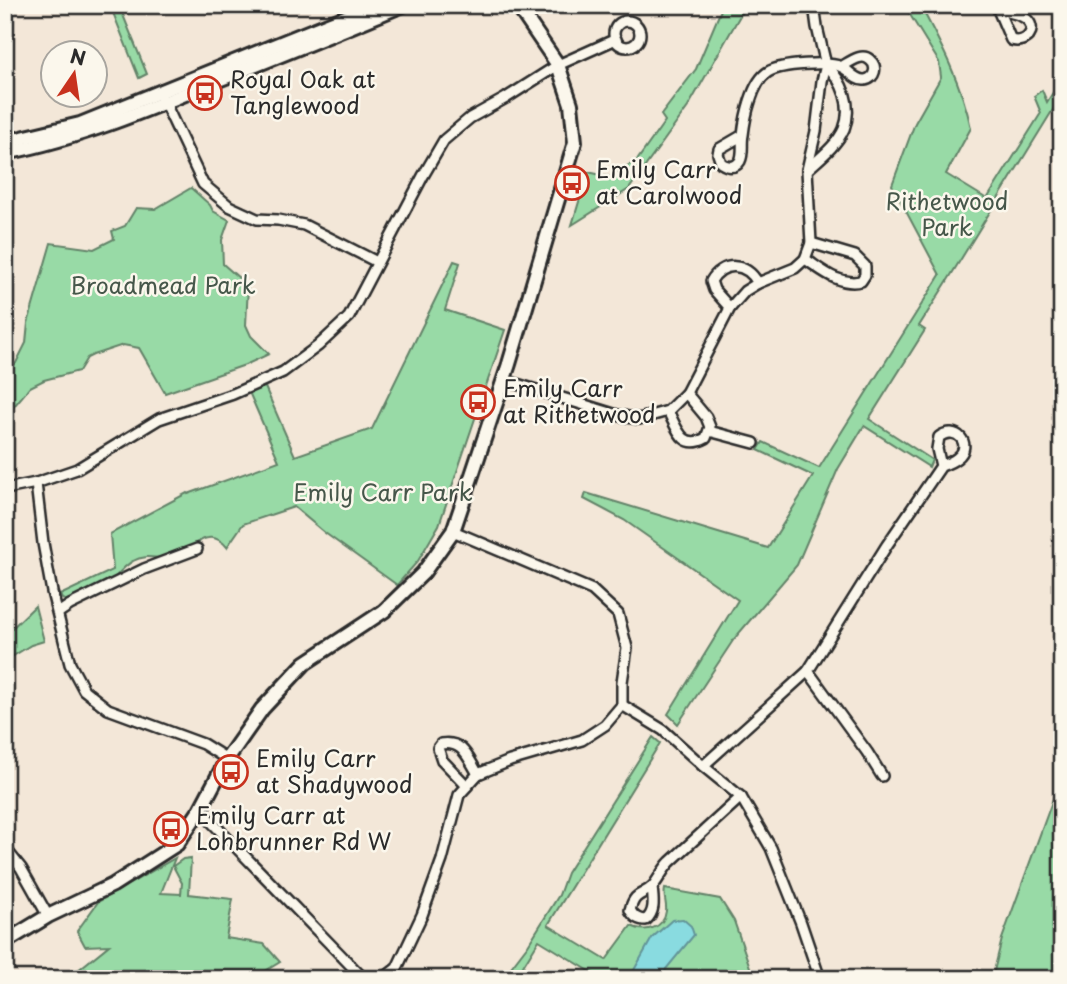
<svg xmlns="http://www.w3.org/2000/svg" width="1067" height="984" font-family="'Playpen Sans',sans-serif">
<rect width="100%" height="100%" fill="#f3e7d8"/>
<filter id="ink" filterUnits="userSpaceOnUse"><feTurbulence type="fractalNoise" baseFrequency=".0143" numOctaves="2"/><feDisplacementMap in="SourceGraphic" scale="14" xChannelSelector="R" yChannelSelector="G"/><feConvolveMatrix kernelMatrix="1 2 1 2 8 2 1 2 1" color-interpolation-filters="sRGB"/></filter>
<g filter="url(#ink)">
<g fill="#98daa6" stroke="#628268" stroke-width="2">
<polygon points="110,5 119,5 147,74 139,78"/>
<polygon points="723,5 746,5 688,107 629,189 572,225 588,172 610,177 638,159 665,121 661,115 696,69"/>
<path d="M904 5H920C941 44 962 85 971 128L946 174 987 199 1041 113 1034 96 1042 90 1047 102 1062 78V95L948 280 919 326 925 330 869 419 932 460 929 467 864 426 838 469 797 565 734 639 678 724 668 714 738 600 624 520 584 499 586 493 768 548 813 476 758 450 763 442 819 468 940 275 892 185 915 123 941 77 939 62Z"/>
<polygon points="191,188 210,205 213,211 229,220 222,240 223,264 248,286 246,325 251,336 269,354 245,365 165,393 139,348 123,345 93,355 87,358 79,371 44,380 30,387 5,417 5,373 16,363 26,343 28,323 51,243 94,249 114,239 112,231 125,226 136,208 155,209"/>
<path d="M454 261 460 263 445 310 505 330 439 525 418 561 397 585 325 533 294 507 243 524 227 547C222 541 216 537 208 538 197 539 187 553 176 557 162 562 148 552 133 561 120 568 113 583 101 591 92 596 79 598 69 602L62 599 60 595 113 570 110 534 187 493 188 494 279 461 249 392 265 387 295 456 372 429Z"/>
<polygon points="35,606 44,641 31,645 5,661 5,635"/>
<path d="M653 737 660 743 548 925 606 960 631 926C645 933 664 929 666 911 667 903 663 897 665 889L720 899 734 921 753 976 750 979H596V975L539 940 515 979H502L528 945 559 895 567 873Z"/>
<polygon points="1062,774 1062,979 992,979 1002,939"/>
<polygon points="175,858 161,893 181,894 182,883 173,866 183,859 191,858 189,894 233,899 226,938 264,944 280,962 252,979 67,979 109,945 85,946 77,931 98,902"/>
</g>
<polygon fill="#89dbe0" stroke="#639598" stroke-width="2" points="683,919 691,926 694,935 666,969 663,979 629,979 652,938 672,920"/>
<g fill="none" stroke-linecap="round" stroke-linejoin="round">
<g stroke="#2b2b2b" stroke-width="14">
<g id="street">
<path d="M996 5 1011 40C1027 45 1039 28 1025 18 1018 13 1006 12 998 9"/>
<circle cx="627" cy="34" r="13"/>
<polyline points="163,99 203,184 229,206 257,219 278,220 304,225 377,262"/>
<path d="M743 135 719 149 718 154 721 163C727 167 735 169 740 161 744 154 741 143 743 135 745 117 752 82 768 72 781 64 829 61 842 67 850 71 855 81 865 80 875 79 878 66 870 60 862 52 850 62 841 67"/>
<path d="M807 170C820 158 837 145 844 129 853 106 843 81 826 65"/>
<path d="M805 259C822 270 839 286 861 281L865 275V266L855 256 811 243"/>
<path d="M730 308 714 290 711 281C723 261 746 262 758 283"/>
<polyline points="504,380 617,415 639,419 668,411 686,393 730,308 745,291 758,283 795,268 805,259 811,243 807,170 816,131 822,81 826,65 817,27 814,5"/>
<path d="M668 411C677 428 682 451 706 438L710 427 706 417 686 393"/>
<polyline points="709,431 754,443"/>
<polyline points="36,483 43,543 52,592 70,664 84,690 108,709 203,744 227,759"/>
<polyline points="5,487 11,488 36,483 77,469 159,419 233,394 283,372 318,346 349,317 423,176 444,140 470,118 506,98 558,65 616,39"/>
<polyline points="58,613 70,605 144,569 197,549"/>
<polyline points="808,671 867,752 882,776"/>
<polyline points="622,705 663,730 703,766 741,797 771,848 801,923 820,979"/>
<path d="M703 766 808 671 887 545 941 466C947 464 952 462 957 458 974 445 956 424 939 437L937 449 941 466"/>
<path d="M467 786 442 760 438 748 441 744C463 740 468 758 478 774"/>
<polyline points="200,810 364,979"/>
<polyline points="5,848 21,868 48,916"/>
<path d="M652 887C653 899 656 911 646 920 638 920 634 917 630 910 635 891 643 896 653 886 659 879 663 869 670 862L741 797"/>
<polyline points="383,979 397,968 422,915 442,860 459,795 478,774 510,761 582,740 605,725 622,705 622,682 627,648 618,614 592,590 453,531"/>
</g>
</g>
<g stroke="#2b2b2b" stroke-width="18">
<g id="secondary">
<polyline points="5,142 80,124 375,5"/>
<path d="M5 153C78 139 148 110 216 81 279 56 341 31 403 5"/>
<polyline points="5,942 48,916 113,885 177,844 200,810 227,759 262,709 305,663 384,611 423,573 453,531 472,475 509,364 575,142 571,104 558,65 517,5"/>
</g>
</g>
<use href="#street" stroke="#fbf7ec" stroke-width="9"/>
<use href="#secondary" stroke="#fbf7ec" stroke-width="12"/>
</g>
</g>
<defs>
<g id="bus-ring" transform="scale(1.75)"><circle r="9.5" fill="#fbf7ec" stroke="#c8321e" stroke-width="1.5"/><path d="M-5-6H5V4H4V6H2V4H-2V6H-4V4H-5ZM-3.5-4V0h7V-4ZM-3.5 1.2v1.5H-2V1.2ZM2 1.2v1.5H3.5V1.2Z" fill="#c8321e"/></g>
</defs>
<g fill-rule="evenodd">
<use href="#bus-ring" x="205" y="93"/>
<use href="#bus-ring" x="572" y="183"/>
<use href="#bus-ring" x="478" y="402"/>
<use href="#bus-ring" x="231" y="772"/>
<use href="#bus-ring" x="171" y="829"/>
</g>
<g text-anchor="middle" stroke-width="5" stroke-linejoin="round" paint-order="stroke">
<g font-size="23" fill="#2b2b2b" stroke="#fbf7ec" text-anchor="start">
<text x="230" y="88">Royal Oak at<tspan x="230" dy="26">Tanglewood</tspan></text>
<text x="596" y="178">Emily Carr<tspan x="596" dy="26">at Carolwood</tspan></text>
<text x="503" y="397">Emily Carr<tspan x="503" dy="26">at Rithetwood</tspan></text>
<text x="256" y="767">Emily Carr<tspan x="256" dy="26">at Shadywood</tspan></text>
<text x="196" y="824">Emily Carr at<tspan x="196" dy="26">Lohbrunner Rd W</tspan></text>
</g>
<g font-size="23" fill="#46574a" stroke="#fbf7ec">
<text x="947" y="210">Rithetwood<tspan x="947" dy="26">Park</tspan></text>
<text x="163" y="294">Broadmead Park</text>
<text x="383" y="501">Emily Carr Park</text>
</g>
</g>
<rect width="1067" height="984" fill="none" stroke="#fbf7ec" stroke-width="28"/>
<rect x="14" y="14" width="1039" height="956" fill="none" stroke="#2b2b2b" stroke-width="2.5" filter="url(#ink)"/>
<g transform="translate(74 74) rotate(13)"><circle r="33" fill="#fbf7ec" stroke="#a8a59f" stroke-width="2"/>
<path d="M0-5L12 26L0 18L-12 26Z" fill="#c8321e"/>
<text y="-10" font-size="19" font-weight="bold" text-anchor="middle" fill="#2b2b2b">N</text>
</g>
</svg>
